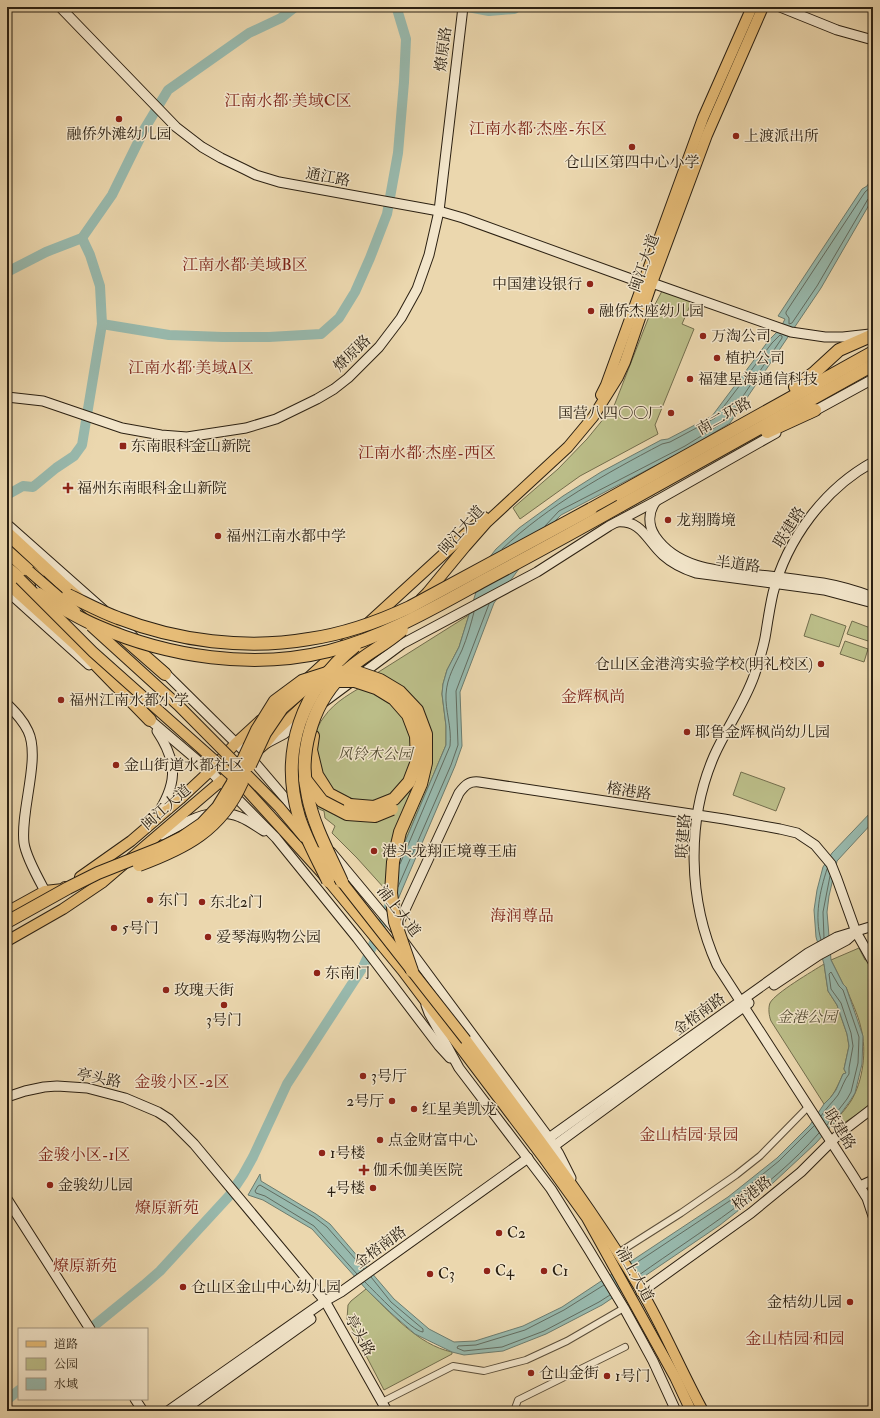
<svg xmlns="http://www.w3.org/2000/svg" width="880" height="1418" font-family="'IM FELL Double Pica','Noto Serif SC',serif">
<rect width="100%" height="100%" fill="#ebd7ae"/>
<filter id="stains"><feTurbulence type="fractalNoise" baseFrequency=".005" numOctaves="4"/><feColorMatrix values="0 0 0 0 .2 0 0 0 0 .09 0 0 0 0 .02 0 0 0 .5 -.17"/></filter>
<radialGradient id="worn" r=".72"><stop offset=".6" stop-color="#630" stop-opacity="0"/><stop offset="1" stop-color="#630" stop-opacity=".3"/></radialGradient>
<g fill="#bbbd88" stroke="#736e4d">
<polygon points="662,291 692,301 682,324 694,329 655,425 658,434 580,476 520,519 513,508 558,469 587,439 614,406 650,314"/>
<polygon points="811,614 846,626 839,647 804,636"/>
<path d="M469 615 459 647 447 670 443 684 442 694 446 726V745L385 889 357 858 332 833 335 826 325 818 324 811C321 810 318 809 316 806 310 797 309 772 310 761 311 747 315 728 324 717 335 701 353 692 370 682L369 678Z"/>
<polygon points="852,621 873,629 873,635 871,642 847,634"/>
<polygon points="845,641 868,649 864,662 840,654"/>
<polygon points="741,772 785,788 776,811 733,795"/>
<path d="M859 948 865 960 868 959 873 966V1103L867 1108 836 1128 834 1123C839 1116 846 1109 851 1101 863 1081 867 1051 861 1028 858 1014 851 1001 846 987L843 984 831 960Z"/>
<path d="M824 964 828 991 837 1005 847 1034 849 1046 844 1069 846 1073 843 1074C838 1085 834 1096 824 1104L771 1021C769 1016 768 1008 770 1003 775 993 813 971 824 964Z"/>
<path d="M366 1289C390 1312 418 1345 452 1352V1354L384 1390 347 1319 348 1305 351 1301Z"/>
</g>
<g fill="#98b9ad" stroke="#6c7c6f">
<polygon points="873,177 873,198 821,288 730,423 687,449 561,515 551,525 494,603 460,692 462,746 455,766 396,904 385,889 446,745 446,726 442,694 443,684 447,670 459,647 485,563 496,549 519,528 563,496 601,472 661,440 668,439 712,416 769,340 780,329 785,319 778,316 862,189 867,186"/>
<polygon points="873,810 873,822 837,861 829,896 827,912 831,960 843,984 846,987 863,1036 862,1064 855,1093 850,1101 834,1123 816,1143 773,1183 720,1225 602,1305 546,1334 503,1351 464,1355 452,1352 415,1334 391,1313 366,1289 312,1229 263,1200 248,1195 260,1174 261,1181 316,1214 330,1224 394,1299 429,1329 454,1342 475,1341 523,1326 562,1307 728,1197 777,1158 810,1125 824,1104 831,1097 836,1090 843,1074 846,1073 844,1069 849,1046 847,1034 837,1005 828,991 824,964 816,937 814,910 817,890 823,867 832,853"/>
</g>
<g fill="none" stroke-linecap="round" stroke-linejoin="round">
<g stroke="#626c60" stroke-width="1">
<polyline points="873,185 865,192 786,312 786,314 789,318 789,324 792,323 817,286 868,199 873,196"/>
<path d="M502 549C549 505 605 474 662 444L670 442 715 418 772 343 780 335 782 336V338L727 420 685 446 559 511 545 526"/>
<path d="M400 864 450 746C452 726 445 711 446 694 447 677 455 665 462 650 467 638 471 624 474 612"/>
<polyline points="398,887 451,765 458,745 456,691 489,604"/>
<polyline points="824,938 823,912 830,876"/>
<path d="M821 940C814 916 820 891 827 869"/>
<path d="M821 1116C826 1108 833 1102 838 1095 842 1088 844 1080 849 1074V1068L853 1046 851 1033 841 1003 831 989 829 974 831 972 839 986 843 990 859 1037 858 1063 851 1092 847 1099 827 1125"/>
<polyline points="633,1265 731,1200 779,1161 814,1126"/>
<polyline points="357,1274 314,1226 265,1196 256,1193 255,1191 258,1186 260,1185 314,1217 327,1227 364,1269"/>
<path d="M639 1275C701 1231 768 1191 819 1133"/>
<path d="M365 1282C374 1291 413 1332 423 1332V1329L391 1302 371 1277"/>
<polyline points="604,1285 564,1310 525,1330 476,1345 458,1346 457,1348 464,1351 502,1347 544,1331 599,1302 610,1295"/>
</g>
<g stroke="#98b9ad" stroke-width="10">
<polyline points="468,7 489,11 514,9 517,7"/>
<polyline points="7,272 46,252 82,238 112,195 145,128 168,90 249,33 281,18 295,7"/>
<polyline points="102,324 169,335 223,337 269,337 321,334 339,318 355,292 370,258 387,214 398,153 404,82 406,39 397,9 398,7"/>
<polyline points="7,495 23,486 33,487 56,468 74,456 82,445 102,324 100,286 90,255 82,238"/>
<polyline points="90,1329 144,1285 160,1271 229,1196 243,1175 253,1157 287,1084 363,967 377,936 392,898"/>
<polyline points="7,1400 19,1390"/>
</g>
<g stroke="#5b4e39" stroke-width="8">
<g id="street">
<polyline points="618,1253 681,1213 736,1175 760,1156 809,1106"/>
<polyline points="382,1402 453,1366 484,1371 526,1360 567,1341 624,1308"/>
<polyline points="514,1411 518,1400 625,1347"/>
</g>
</g>
<g stroke="#2b2012" stroke-width="11">
<g id="secondary">
<polyline points="60,7 176,127 202,147 221,158 244,169 256,175 279,182 439,211 463,218 634,280 652,283 791,332 825,337 843,337 870,334"/>
<polyline points="780,7 837,30 873,40"/>
<polyline points="7,397 43,401 122,428 161,435 187,437 246,428 276,419 317,399 334,389 348,378 379,347 401,318 417,289 429,255 439,211 463,7"/>
<polyline points="809,414 873,379"/>
<path d="M873 462C824 489 787 539 773 593 770 606 768 619 766 632 764 647 759 661 754 676 744 704 726 729 714 756 686 821 688 901 717 965L852 1174 867 1198 873 1216"/>
<path d="M656 501C648 512 648 525 655 536 678 570 722 571 759 575 781 577 802 580 823 583 840 586 857 591 873 597"/>
<path d="M617 522C642 520 647 541 663 555 673 564 684 569 696 573L824 590 873 603"/>
<polyline points="7,524 104,610"/>
<polyline points="7,591 89,665"/>
<polyline points="114,618 130,633 137,641"/>
<polyline points="161,669 250,757 319,838"/>
<polyline points="324,702 402,644 537,572 609,526 656,501 776,433"/>
<path d="M7 704C15 712 23 720 28 731 41 758 20 811 24 843 26 857 38 878 45 891"/>
<polyline points="150,720 210,771 276,838 357,938 439,1046 450,1058"/>
<polyline points="267,743 284,734 301,720"/>
<polyline points="298,784 299,755 302,741"/>
<path d="M155 818C177 785 179 764 157 731"/>
<path d="M162 835C186 822 211 805 240 817 248 820 256 826 264 831"/>
<polyline points="331,852 396,930"/>
<path d="M396 929 459 793C465 785 469 781 479 782L724 819 780 829 797 833 815 845 831 864 837 879 856 932 873 962"/>
<polyline points="404,942 549,1138 559,1154 571,1178"/>
<polyline points="774,985 819,955 847,940 856,932"/>
<polyline points="426,1005 429,1013 459,1068 551,1189 589,1250 624,1308 640,1337 653,1361 676,1411"/>
<polyline points="7,1097 25,1091 44,1087 57,1086 87,1088 125,1098 158,1112 169,1119 194,1144 325,1301 387,1411"/>
<polyline points="549,1138 808,953 837,937 873,926"/>
<polyline points="554,1146 749,1003"/>
<polyline points="860,1186 873,1180"/>
<polyline points="7,1199 90,1329"/>
<polyline points="641,1292 751,1213 801,1172 839,1134 873,1108"/>
<polyline points="135,1399 143,1411"/>
<polyline points="168,1411 325,1301 341,1292 528,1158"/>
<polyline points="182,1411 311,1319"/>
</g>
</g>
<g stroke="#2b2012" stroke-width="12">
<g id="primary">
<polyline points="601,395 606,385 703,118 752,7"/>
<polyline points="421,599 427,593 465,547 487,522 568,447 593,417 618,377 625,362 652,283 707,135 763,7"/>
<polyline points="357,657 381,635"/>
<polyline points="307,679 484,517"/>
<polyline points="259,749 266,743 275,732 308,701"/>
<polyline points="243,786 321,872 402,970 543,1157 587,1218 675,1377 691,1411"/>
<polyline points="80,877 131,841 180,799 210,771 236,743 261,720"/>
<polyline points="7,912 45,891 63,889 65,887"/>
<polyline points="7,941 63,909 103,882 235,769"/>
<path d="M466 1040C526 1122 589 1203 641 1290 664 1329 681 1371 703 1411"/>
</g>
</g>
<g stroke="#2b2012" stroke-width="14">
<g id="highway">
<polyline points="795,387 815,372 839,350 873,335"/>
<polyline points="767,432 815,410"/>
<polyline points="620,506 873,365"/>
<polyline points="591,509 873,352"/>
<polyline points="7,533 61,583 165,674"/>
<polyline points="7,551 29,571 38,577"/>
<polyline points="7,568 29,586"/>
<polyline points="7,582 78,646 150,720"/>
<polyline points="313,736 311,750 317,775 329,794 350,805"/>
</g>
</g>
<use href="#street" stroke="#f2e5ca" stroke-width="6"/>
<use href="#secondary" stroke="#f2e5ca" stroke-width="9"/>
<use href="#primary" stroke="#e6bc77" stroke-width="10"/>
<use href="#highway" stroke="#e6bc77" stroke-width="12"/>
<g stroke="#2b2012" stroke-width="12" stroke-linecap="butt">
<g id="primary-bridge">
<polyline points="29,571 75,611"/>
<polyline points="20,579 93,652 240,783"/>
<polyline points="91,626 178,705 279,807 304,837"/>
<polyline points="317,852 342,882 466,1040"/>
</g>
</g>
<g stroke="#2b2012" stroke-width="14" stroke-linecap="butt">
<g id="highway-bridge">
<path d="M39 594C57 605 76 617 97 626 168 657 253 670 329 651 384 637 432 609 481 582 528 557 574 532 620 506"/>
<path d="M68 595C85 603 101 612 118 618 177 641 246 650 309 639 344 634 378 622 410 607L591 509"/>
<polyline points="250,765 265,733 282,708 304,689 330,681 355,681 376,688 394,699 408,715 416,736 417,761 409,782 394,799 374,807 350,805"/>
<polyline points="305,779 322,801 347,814 375,816 392,809"/>
<path d="M139 865C185 848 221 830 242 782"/>
<path d="M328 881C318 860 306 839 299 817 279 751 302 689 355 646"/>
<path d="M342 882C330 855 314 827 308 797 298 755 311 707 341 676 359 657 383 647 402 630"/>
<polyline points="7,922 68,888 98,873 161,848 183,837 202,824 218,807 232,784 257,730 275,701 302,681 330,672 357,672 380,680 400,692 417,710 426,734 426,763 421,784 400,832 393,862 391,893 395,922 412,971"/>
</g>
</g>
<use href="#primary-bridge" stroke="#e6bc77" stroke-width="10"/>
<use href="#highway-bridge" stroke="#e6bc77" stroke-width="12"/>
</g>
<g fill="#8f2418" stroke="#f2e5ca" stroke-width="1.5">
<circle cx="119" cy="119" r="4"/>
<circle cx="736" cy="136" r="4"/>
<circle cx="632" cy="147" r="4"/>
<circle cx="590" cy="284" r="4"/>
<circle cx="591" cy="311" r="4"/>
<circle cx="703" cy="336" r="4"/>
<circle cx="717" cy="358" r="4"/>
<circle cx="690" cy="379" r="4"/>
<circle cx="671" cy="413" r="4"/>
<rect x="119" y="442" width="8" height="8" rx="2"/>
<path d="M66 482h4v4h4v4h-4v4h-4v-4h-4v-4h4z"/>
<circle cx="668" cy="520" r="4"/>
<circle cx="218" cy="536" r="4"/>
<circle cx="821" cy="664" r="4"/>
<circle cx="61" cy="700" r="4"/>
<circle cx="687" cy="732" r="4"/>
<circle cx="116" cy="765" r="4"/>
<circle cx="374" cy="851" r="4"/>
<circle cx="150" cy="900" r="4"/>
<circle cx="202" cy="902" r="4"/>
<circle cx="114" cy="928" r="4"/>
<circle cx="208" cy="937" r="4"/>
<circle cx="317" cy="973" r="4"/>
<circle cx="166" cy="990" r="4"/>
<circle cx="224" cy="1005" r="4"/>
<circle cx="363" cy="1076" r="4"/>
<circle cx="392" cy="1101" r="4"/>
<circle cx="414" cy="1109" r="4"/>
<circle cx="380" cy="1140" r="4"/>
<circle cx="322" cy="1153" r="4"/>
<path d="M362 1164h4v4h4v4h-4v4h-4v-4h-4v-4h4z"/>
<circle cx="50" cy="1185" r="4"/>
<circle cx="373" cy="1188" r="4"/>
<circle cx="499" cy="1233" r="4"/>
<circle cx="487" cy="1271" r="4"/>
<circle cx="544" cy="1271" r="4"/>
<circle cx="430" cy="1274" r="4"/>
<circle cx="183" cy="1287" r="4"/>
<circle cx="850" cy="1302" r="4"/>
<circle cx="531" cy="1373" r="4"/>
<circle cx="607" cy="1376" r="4"/>
</g>
<g text-anchor="middle" stroke-width="3" stroke-linejoin="round" paint-order="stroke">
<g font-size="15" fill="#2b2012" stroke="#f2e5ca">
<text transform="translate(443 49) rotate(-83)" y="5">燎原路</text>
<text transform="translate(328 177) rotate(10)" y="5">通江路</text>
<text transform="translate(644 263) rotate(-70)" y="5">闽江大道</text>
<text transform="translate(352 353) rotate(-44)" y="5">燎原路</text>
<text transform="translate(724 416) rotate(-29)" y="5">南二环路</text>
<text transform="translate(789 527) rotate(-58)" y="5">联建路</text>
<text transform="translate(461 530) rotate(-48)" y="5">闽江大道</text>
<text transform="translate(738 564) rotate(7)" y="5">半道路</text>
<text transform="translate(629 791) rotate(9)" y="5">榕港路</text>
<text transform="translate(166 807) rotate(-41)" y="5">闽江大道</text>
<text transform="translate(683 836) rotate(-86)" y="5">联建路</text>
<text transform="translate(399 911) rotate(52)" y="5">浦上大道</text>
<text transform="translate(699 1014) rotate(-36)" y="5">金榕南路</text>
<text transform="translate(99 1078) rotate(11)" y="5">亭头路</text>
<text transform="translate(840 1129) rotate(58)" y="5">联建路</text>
<text transform="translate(752 1193) rotate(-38)" y="5">榕港路</text>
<text transform="translate(380 1247) rotate(-36)" y="5">金榕南路</text>
<text transform="translate(635 1274) rotate(61)" y="5">浦上大道</text>
<text transform="translate(360 1335) rotate(61)" y="5">亭头路</text>
</g>
<g font-size="15" fill="#2b2012" stroke="#f2e5ca" text-anchor="start">
<text x="119" y="139" text-anchor="middle">融侨外滩幼儿园</text>
<text x="744" y="141">上渡派出所</text>
<text x="632" y="167" text-anchor="middle">仓山区第四中心小学</text>
<text x="582" y="289" text-anchor="end">中国建设银行</text>
<text x="599" y="316">融侨杰座幼儿园</text>
<text x="711" y="341">万淘公司</text>
<text x="725" y="363">植护公司</text>
<text x="698" y="384">福建星海通信科技</text>
<text x="663" y="418" text-anchor="end">国营八四〇〇厂</text>
<text x="131" y="451">东南眼科金山新院</text>
<text x="77" y="493">福州东南眼科金山新院</text>
<text x="676" y="525">龙翔腾境</text>
<text x="226" y="541">福州江南水都中学</text>
<text x="813" y="669" text-anchor="end">仓山区金港湾实验学校(明礼校区)</text>
<text x="69" y="705">福州江南水都小学</text>
<text x="695" y="737">耶鲁金辉枫尚幼儿园</text>
<text x="124" y="770">金山街道水都社区</text>
<text x="382" y="856">港头龙翔正境尊王庙</text>
<text x="158" y="905">东门</text>
<text x="210" y="907">东北2门</text>
<text x="122" y="933">5号门</text>
<text x="216" y="942">爱琴海购物公园</text>
<text x="325" y="978">东南门</text>
<text x="174" y="995">玫瑰天街</text>
<text x="224" y="1025" text-anchor="middle">3号门</text>
<text x="371" y="1081">3号厅</text>
<text x="384" y="1106" text-anchor="end">2号厅</text>
<text x="422" y="1114">红星美凯龙</text>
<text x="388" y="1145">点金财富中心</text>
<text x="330" y="1158">1号楼</text>
<text x="373" y="1175">伽禾伽美医院</text>
<text x="58" y="1190">金骏幼儿园</text>
<text x="365" y="1193" text-anchor="end">4号楼</text>
<text x="507" y="1238">C2</text>
<text x="495" y="1276">C4</text>
<text x="552" y="1276">C1</text>
<text x="438" y="1279">C3</text>
<text x="191" y="1292">仓山区金山中心幼儿园</text>
<text x="842" y="1307" text-anchor="end">金桔幼儿园</text>
<text x="539" y="1378">仓山金街</text>
<text x="615" y="1381">1号门</text>
</g>
<g font-size="15" font-style="italic" fill="#564f35" stroke="#f2e5ca">
<text x="375" y="759">风铃木公园</text>
<text x="807" y="1022">金港公园</text>
</g>
<g font-size="16" fill="#7a1f14" stroke="#f2e5ca">
<text x="288" y="106">江南水都·美域C区</text>
<text x="538" y="134">江南水都·杰座-东区</text>
<text x="245" y="270">江南水都·美域B区</text>
<text x="191" y="373">江南水都·美域A区</text>
<text x="427" y="458">江南水都·杰座-西区</text>
<text x="593" y="702">金辉枫尚</text>
<text x="522" y="921">海润尊品</text>
<text x="182" y="1087">金骏小区-2区</text>
<text x="689" y="1140">金山桔园·景园</text>
<text x="84" y="1160">金骏小区-1区</text>
<text x="167" y="1213">燎原新苑</text>
<text x="85" y="1271">燎原新苑</text>
<text x="795" y="1344">金山桔园·和园</text>
</g>
</g>
<rect width="880" height="1418" fill="none" stroke="#ebd7ae" stroke-width="24"/>
<rect x="8" y="8" width="864" height="1402" fill="none" stroke="#2b2012" stroke-width="2"/>
<rect x="12" y="12" width="856" height="1394" fill="none" stroke="#2b2012"/>
<rect x="18" y="1328" width="130" height="72" fill="#f2e5ca" stroke="#a29680"/>
<rect x="26" y="1341" width="20" height="6" fill="#e6bc77" stroke="#a29680"/>
<text x="54" y="1348" font-size="12" fill="#2b2012">道路</text>
<rect x="26" y="1358" width="20" height="12" fill="#bbbd88" stroke="#a29680"/>
<text x="54" y="1368" font-size="12" fill="#2b2012">公园</text>
<rect x="26" y="1378" width="20" height="12" fill="#98b9ad" stroke="#a29680"/>
<text x="54" y="1388" font-size="12" fill="#2b2012">水域</text>
<rect width="100%" height="100%" filter="url(#stains)"/>
<rect width="100%" height="100%" fill="url(#worn)"/>
</svg>
